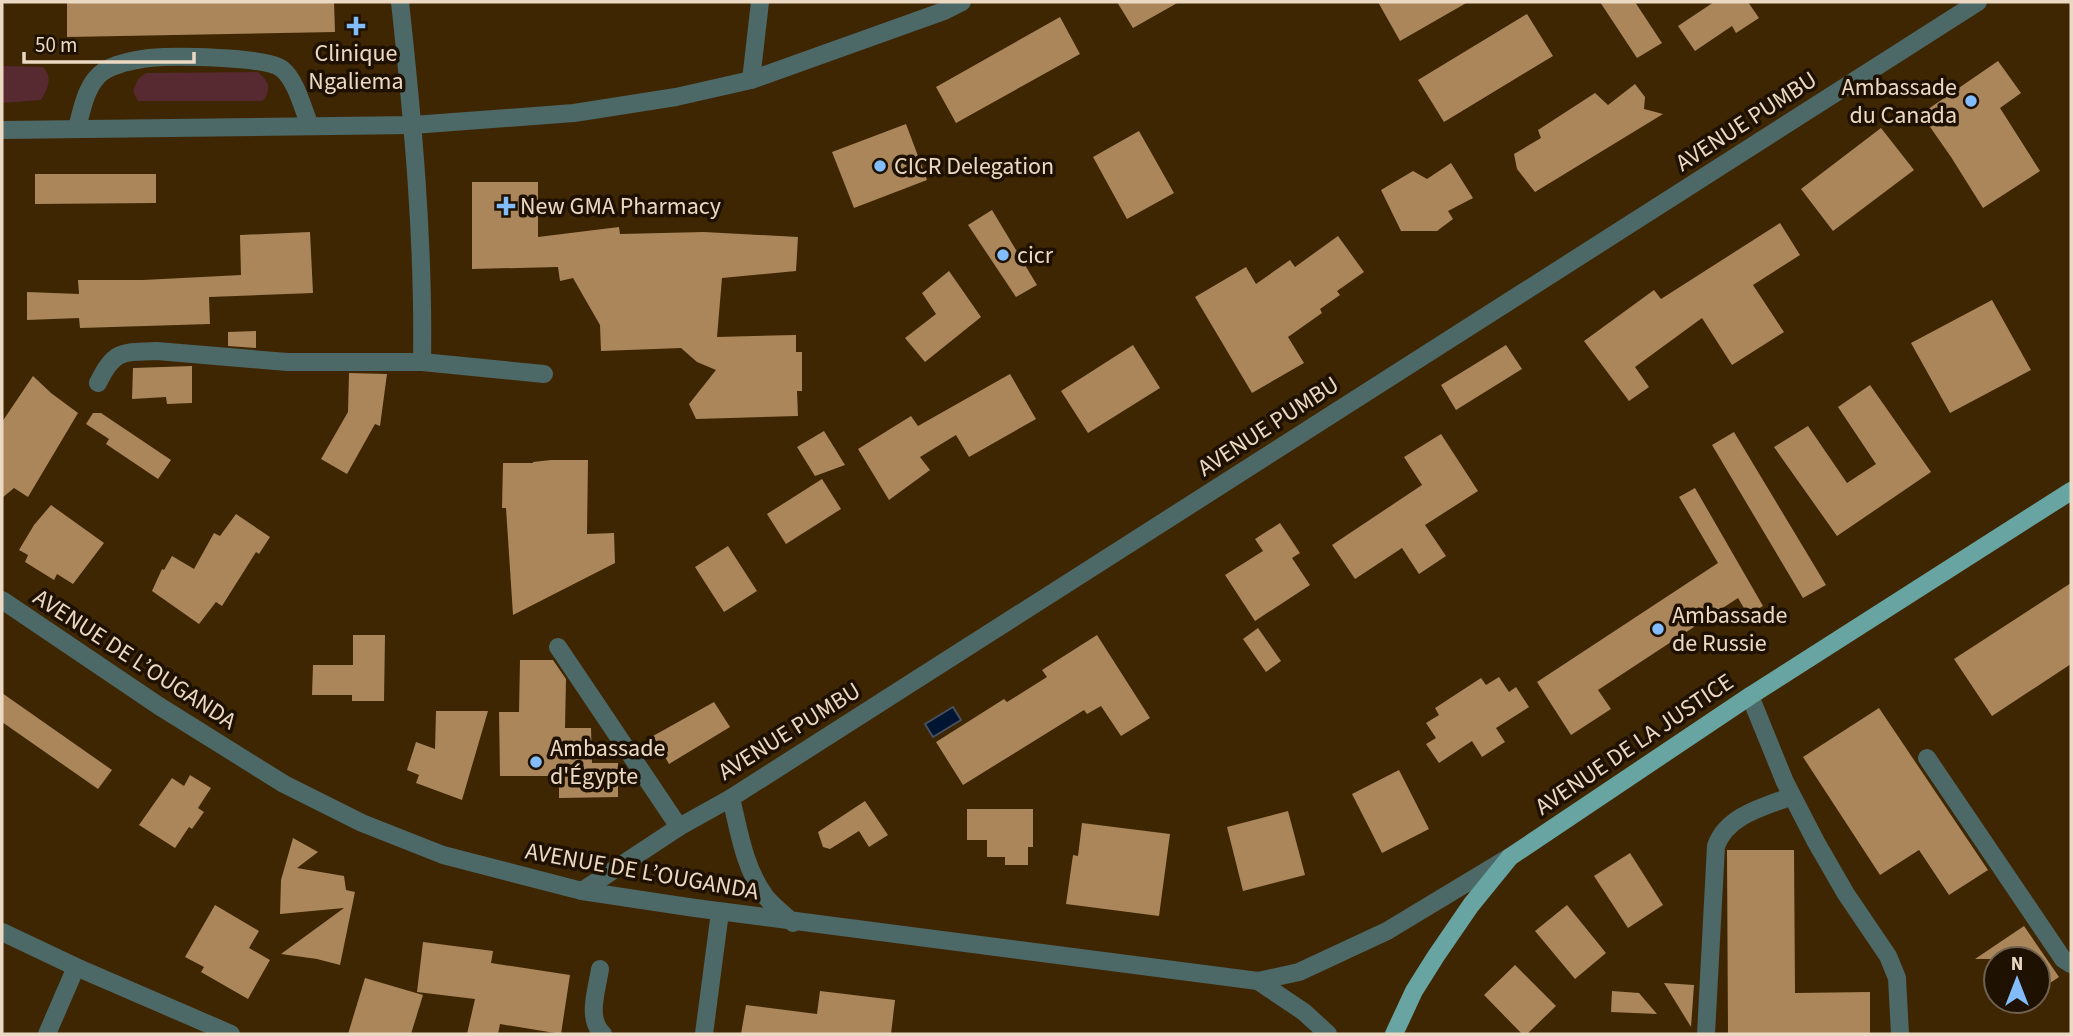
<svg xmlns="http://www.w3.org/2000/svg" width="2073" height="1036" font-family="'Source Sans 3',sans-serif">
<rect width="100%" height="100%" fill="#3e2603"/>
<g fill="#572930">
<path d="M2 66 43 67C53 78 48 88 41 100L2 103Z"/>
<path d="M258 72C269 82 272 88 263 101H138L133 91 138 79 146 73Z"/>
</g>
<polygon fill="#001532" stroke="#47505e" stroke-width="2" points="953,707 961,720 933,737 925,724"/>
<g fill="#aa865a">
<polygon points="67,2 334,2 335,32 67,37"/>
<polygon points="1117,2 1179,2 1133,28"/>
<polygon points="1378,2 1468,2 1400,41"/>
<polygon points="1600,2 1635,2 1662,43 1637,58"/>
<polygon points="1714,2 1748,2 1759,18 1736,33 1732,26 1695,51 1678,26"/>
<polygon points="1527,14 1553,56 1444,122 1418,80"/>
<polygon points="1060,17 1080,54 956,123 936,87"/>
<polygon points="1998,61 2021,93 2000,108 2040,171 1983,208 1951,157 1921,114"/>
<polygon points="1635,84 1645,97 1644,109 1663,114 1535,192 1517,169 1514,154 1541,138 1538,130 1595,93 1608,105"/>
<polygon points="906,124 927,180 854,208 832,152"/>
<polygon points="1881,128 1914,170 1833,231 1801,189"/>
<polygon points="1139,131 1174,193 1127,219 1093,157"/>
<polygon points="1451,163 1473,198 1448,211 1453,219 1437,231 1401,231 1381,190 1413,171 1427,179"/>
<polygon points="35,174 156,174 156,203 35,204"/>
<polygon points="472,182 538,182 538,237 619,227 620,234 704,232 798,237 796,271 722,278 717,337 796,335 796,352 802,352 802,391 797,391 798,416 696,419 689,404 716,370 697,362 681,348 601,351 600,325 573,278 560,281 558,267 472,269"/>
<polygon points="992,210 1037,285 1016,297 968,225"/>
<polygon points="1780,223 1800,255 1753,285 1784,332 1732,365 1702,318 1635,367 1649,387 1629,401 1584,341 1654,290 1661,299"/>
<polygon points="310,232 313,293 209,297 210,324 80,328 79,318 27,320 27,292 79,294 78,280 143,280 241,275 240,235"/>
<polygon points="1338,236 1364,272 1337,291 1340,295 1320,309 1322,313 1288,337 1304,363 1252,393 1195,297 1246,267 1256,284 1290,260 1295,267"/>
<polygon points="949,271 981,317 925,362 905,338 936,314 922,293"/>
<polygon points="1992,300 2031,370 1950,413 1911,343"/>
<polygon points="256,331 256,348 228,346 228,332"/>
<polygon points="1133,345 1160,388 1088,433 1061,391"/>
<polygon points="1506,345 1522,369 1456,410 1441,385"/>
<polygon points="192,366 192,403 167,404 166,397 132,399 133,368"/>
<polygon points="349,373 387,374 380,426 375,424 347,474 321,459 348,412"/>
<polygon points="1010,374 1036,419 969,457 956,435 920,457 930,470 889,500 858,449 911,416 918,426"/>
<polygon points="33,376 51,393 78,413 28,497 14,488 2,498 2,422"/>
<polygon points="1870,385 1931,472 1837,536 1774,447 1808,426 1847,483 1876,464 1838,407"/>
<polygon points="93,413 101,413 171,460 158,479 106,444 109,439 86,424"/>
<polygon points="824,431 845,465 815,476 797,447"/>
<polygon points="1734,432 1826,585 1803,598 1712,445"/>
<polygon points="1441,434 1478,491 1425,525 1446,556 1419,574 1402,548 1355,579 1332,545 1422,485 1404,457"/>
<polygon points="551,460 588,460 587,534 614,533 615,563 513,615 506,508 502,508 503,463 533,463 533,462"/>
<polygon points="822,479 841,509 786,544 767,514"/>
<polygon points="1695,488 1763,606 1748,615 1738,598 1598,690 1611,709 1571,735 1537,682 1718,563 1679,497"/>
<polygon points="51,505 104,543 73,584 57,574 54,580 25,562 28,555 19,550 34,525"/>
<polygon points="236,514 270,537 259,554 256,552 222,606 216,602 199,624 152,591 162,569 164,570 172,556 194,569 214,533 220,536"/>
<polygon points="1280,523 1300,553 1292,558 1310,585 1255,621 1225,575 1263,551 1255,539"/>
<polygon points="728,546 757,591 724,612 695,567"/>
<polygon points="2071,583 2071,664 1992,716 1954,659"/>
<polygon points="1258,628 1281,661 1266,672 1243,639"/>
<polygon points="353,635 385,635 384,701 352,701 352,695 312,695 313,665 353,665"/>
<polygon points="1097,635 1150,718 1121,736 1101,706 1087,714 1084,710 963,785 936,742 1004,699 1007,702 1047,677 1042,670"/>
<polygon points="520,660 553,660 566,679 565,728 591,728 592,763 618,763 618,797 559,798 559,776 500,776 499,712 519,712"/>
<polygon points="1499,677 1509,692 1516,687 1529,707 1496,728 1505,742 1482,757 1472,741 1439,763 1426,744 1436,738 1426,723 1439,715 1435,708 1481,678 1486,685"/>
<polygon points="2,693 112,770 98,789 2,722"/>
<polygon points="714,702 730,727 669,764 653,736"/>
<polygon points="1879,708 1988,870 1949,895 1919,850 1880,875 1803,757"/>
<polygon points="436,711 488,711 462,800 416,783 419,775 407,770 416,742 435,749"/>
<polygon points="1399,770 1429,829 1382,853 1352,794"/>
<polygon points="190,775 211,788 198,808 204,812 192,829 189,827 175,848 139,825 172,778 184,786"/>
<polygon points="865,801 888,835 869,847 859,831 830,849 823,847 818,832"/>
<polygon points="967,809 1033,809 1033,847 1028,847 1028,865 1005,865 1005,857 987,857 987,840 967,840"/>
<polygon points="1288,811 1305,875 1243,891 1227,827"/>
<polygon points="1082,823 1170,834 1159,916 1066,904 1073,855 1078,856"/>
<polygon points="293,838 318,852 297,868 344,876 346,890 355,892 340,965 317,959 281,954 344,908 280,914 281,880"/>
<polygon points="1727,850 1794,850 1795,993 1870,992 1870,1034 1728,1034"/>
<polygon points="1630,853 1663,905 1628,928 1594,876"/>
<polygon points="215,905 259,931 249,948 270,960 248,999 201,972 204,967 185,957"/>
<polygon points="1567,905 1606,953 1575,979 1535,931"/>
<polygon points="2024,926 2059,977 2038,991 2038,959 1975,959"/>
<polygon points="423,942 493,951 491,963 570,975 561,1034 500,1024 498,1034 467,1034 475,999 417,992"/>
<polygon points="1515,965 1556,1006 1527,1034 1522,1034 1484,995"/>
<polygon points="365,978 423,995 411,1034 348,1034"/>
<polygon points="1664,983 1694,985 1691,1027"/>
<polygon points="820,991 895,1000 891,1034 741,1034 746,1005 817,1014"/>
<polygon points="1612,991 1639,993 1657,1014 1611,1012"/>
</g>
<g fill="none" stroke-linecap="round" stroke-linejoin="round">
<g stroke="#4c6867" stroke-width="18">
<polyline points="751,80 760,2"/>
<path d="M77 128C82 110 86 83 104 71 117 63 134 60 149 58 172 56 266 56 282 69 296 80 303 109 310 126"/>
<polyline points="2,130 413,125 574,113 676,97 751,80 944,11 962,2"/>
<polyline points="422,362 544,374"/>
<path d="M98 383C114 350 122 352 157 351L287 362H422C424 242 413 121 400 2"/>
<polyline points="2,600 159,706 284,784 362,823 443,855 582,891 695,908 1258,981 1299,972 1387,931 1508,858"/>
<polyline points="558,647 679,827"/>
<polyline points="1750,696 1785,782 1816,842 1846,894 1888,956 1897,978 1900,1034"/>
<polyline points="1927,758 2063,959 2071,964"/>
<path d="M731 798C739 831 744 867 765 896 773 906 784 914 793 923"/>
<polyline points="582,891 679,827 731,798 1978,2"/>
<polyline points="2,932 76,967 231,1034"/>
<path d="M600 969C597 990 586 1019 603 1034"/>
<polyline points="1258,981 1304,1012 1328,1034"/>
<polyline points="47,1034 76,967"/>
<polyline points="704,1034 720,912"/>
<path d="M1706 1034 1716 846C1727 815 1764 807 1792 796"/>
</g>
<polyline stroke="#68a4a1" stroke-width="18" points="1394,1034 1414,991 1436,956 1471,905 1510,857 1750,696 2071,491"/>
</g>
<g fill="#83bcfb" stroke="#1e1102" stroke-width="2.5">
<path d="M352.5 15.5h7v7h7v7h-7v7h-7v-7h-7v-7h7z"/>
<circle cx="1971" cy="101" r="7"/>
<circle cx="880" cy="166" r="7"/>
<path d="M502.5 195.5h7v7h7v7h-7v7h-7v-7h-7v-7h7z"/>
<circle cx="1003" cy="255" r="7"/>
<circle cx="1658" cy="629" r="7"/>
<circle cx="536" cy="762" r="7"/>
</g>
<g text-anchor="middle" stroke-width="7" stroke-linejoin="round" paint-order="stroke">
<g font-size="24" fill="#ecd9c3" stroke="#1e1102" text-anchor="start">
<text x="356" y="61" text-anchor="middle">Clinique<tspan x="356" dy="28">Ngaliema</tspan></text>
<text x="1957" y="95" text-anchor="end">Ambassade<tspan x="1957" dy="28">du Canada</tspan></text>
<text x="894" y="174">CICR Delegation</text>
<text x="520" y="214">New GMA Pharmacy</text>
<text x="1017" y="263">cicr</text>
<text x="1672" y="623">Ambassade<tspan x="1672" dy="28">de Russie</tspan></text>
<text x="550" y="756">Ambassade<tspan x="550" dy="28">d'Égypte</tspan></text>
</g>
<g font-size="24" fill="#ecd9c3" stroke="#1e1102">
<text transform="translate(1746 121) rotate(-33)" y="8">AVENUE PUMBU</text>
<text transform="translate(1268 426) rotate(-33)" y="8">AVENUE PUMBU</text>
<text transform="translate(135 659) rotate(33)" y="8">AVENUE DE L’OUGANDA</text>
<text transform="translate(789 731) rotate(-32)" y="8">AVENUE PUMBU</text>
<text transform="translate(1634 744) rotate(-34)" y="8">AVENUE DE LA JUSTICE</text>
<text transform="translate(642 871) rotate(10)" y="8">AVENUE DE L’OUGANDA</text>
</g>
</g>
<rect width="2073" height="1036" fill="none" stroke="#ecd9c3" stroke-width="7"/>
<g transform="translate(2017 980)"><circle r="33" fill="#1e1102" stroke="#70614f" stroke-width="2"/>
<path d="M0-5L12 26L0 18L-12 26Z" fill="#83bcfb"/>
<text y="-10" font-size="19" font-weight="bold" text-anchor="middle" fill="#ecd9c3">N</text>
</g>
<path d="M24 52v10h170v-10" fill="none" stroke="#ecd9c3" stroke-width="3.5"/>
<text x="35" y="52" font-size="21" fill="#ecd9c3" stroke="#1e1102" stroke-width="5" paint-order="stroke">50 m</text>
</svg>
